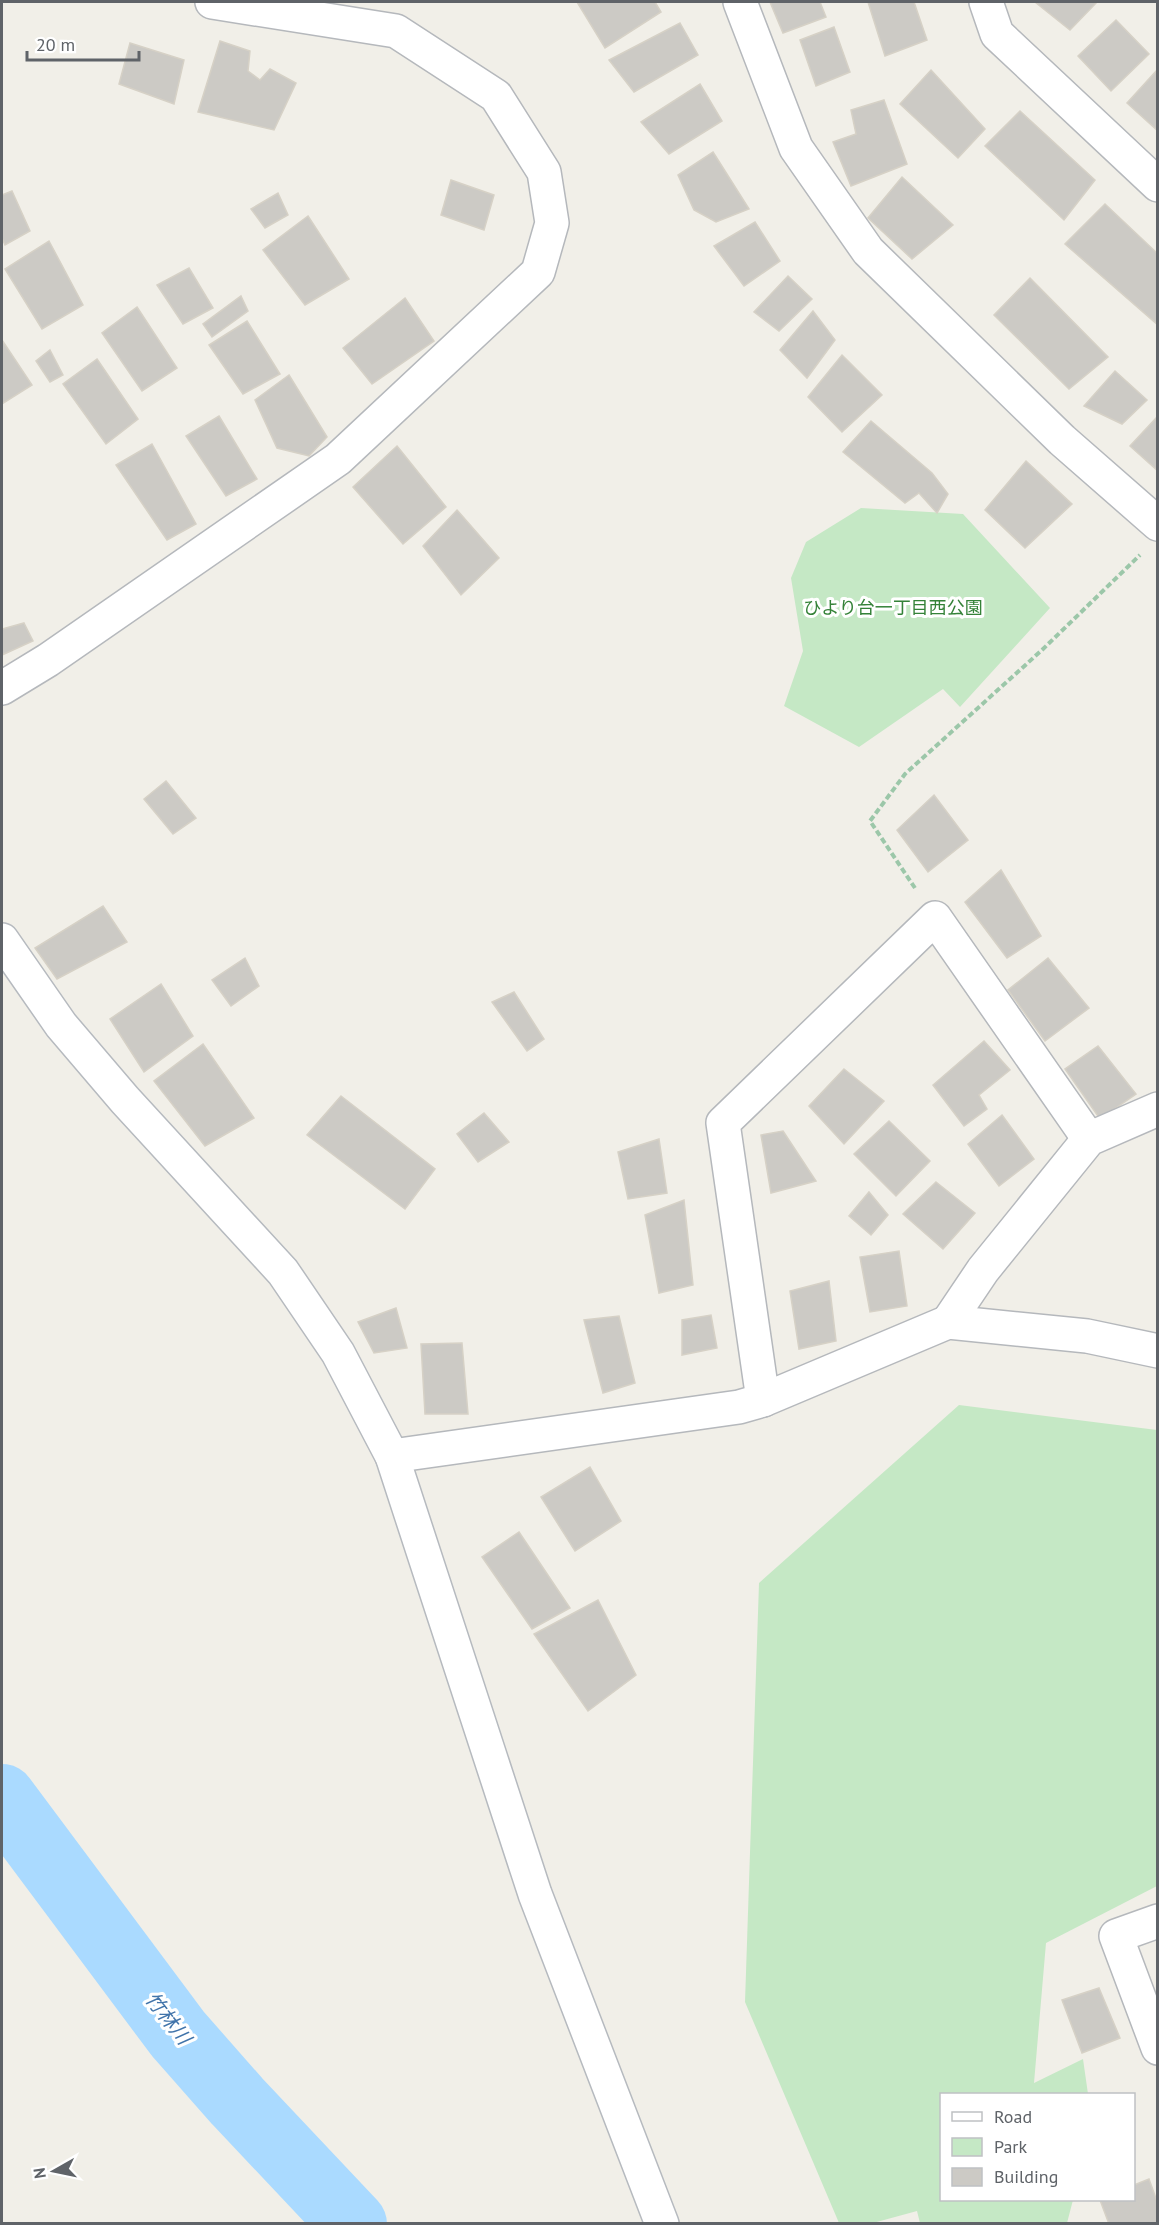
<svg xmlns="http://www.w3.org/2000/svg" width="1159" height="2225" font-family="'PT Sans','Noto Sans JP',sans-serif">
<rect width="100%" height="100%" fill="#f1efe8"/>
<g fill="#c5e8c5">
<polygon points="861,508 963,514 1050,608 960,707 943,689 859,747 784,706 803,651 791,578 806,542"/>
<polygon points="959,1405 1157,1430 1157,1886 1046,1943 1034,2083 1083,2059 1088,2094 942,2094 942,2200 1073,2200 1067,2223 920,2223 917,2211 873,2223 839,2223 745,2002 759,1583"/>
</g>
<g fill="none" stroke-linecap="round" stroke-linejoin="round">
<polyline stroke="#aadaff" stroke-width="68" points="2,1798 178,2034 237,2101 353,2224"/>
</g>
<g fill="#cccac5" stroke="#d6d1c6" stroke-width="1.5">
<polygon points="577,2 655,2 661,12 605,48"/>
<polygon points="770,2 820,2 826,17 783,33"/>
<polygon points="868,2 914,2 927,40 885,56"/>
<polygon points="1035,2 1097,2 1070,30"/>
<polygon points="1116,20 1149,54 1111,91 1078,56"/>
<polygon points="680,23 698,55 634,92 609,60"/>
<polygon points="834,27 850,72 816,86 800,40"/>
<polygon points="220,41 250,51 248,71 260,80 270,69 296,83 274,130 198,112"/>
<polygon points="130,43 184,60 174,104 119,84"/>
<polygon points="1158,69 1158,131 1127,103"/>
<polygon points="931,70 985,129 958,158 900,104"/>
<polygon points="700,84 722,121 669,154 641,122"/>
<polygon points="884,100 907,164 851,186 833,142 856,134 851,110"/>
<polygon points="1020,111 1095,180 1064,220 985,146"/>
<polygon points="713,152 749,209 716,222 694,210 678,175"/>
<polygon points="902,177 953,225 912,259 868,218"/>
<polygon points="451,180 494,195 484,230 441,215"/>
<polygon points="12,191 30,231 5,245 2,238 2,195"/>
<polygon points="278,193 288,215 265,228 251,209"/>
<polygon points="1105,204 1158,254 1158,325 1065,244"/>
<polygon points="308,216 349,279 305,305 263,250"/>
<polygon points="755,222 780,261 744,286 714,246"/>
<polygon points="49,241 83,305 42,329 5,269"/>
<polygon points="189,268 213,308 183,324 157,285"/>
<polygon points="788,276 812,299 779,331 754,312"/>
<polygon points="1030,278 1108,357 1069,389 994,315"/>
<polygon points="241,296 248,311 212,337 203,324"/>
<polygon points="405,298 434,341 372,384 343,348"/>
<polygon points="137,307 177,368 142,391 102,333"/>
<polygon points="813,311 835,340 807,378 780,350"/>
<polygon points="247,321 280,374 243,394 209,345"/>
<polygon points="2,340 32,385 2,404"/>
<polygon points="50,350 63,375 50,382 36,361"/>
<polygon points="842,355 882,395 842,432 808,397"/>
<polygon points="97,359 138,419 106,444 63,384"/>
<polygon points="1115,371 1147,400 1122,424 1084,406"/>
<polygon points="289,375 327,437 309,456 277,448 255,400"/>
<polygon points="219,416 257,479 226,496 186,436"/>
<polygon points="1158,416 1158,471 1130,446"/>
<polygon points="871,421 932,473 948,494 937,513 919,493 905,503 843,452"/>
<polygon points="152,444 196,524 167,540 116,465"/>
<polygon points="397,446 446,507 403,544 353,487"/>
<polygon points="1026,461 1072,504 1025,548 985,510"/>
<polygon points="457,510 499,558 461,595 423,546"/>
<polygon points="24,623 33,641 2,655 2,629"/>
<polygon points="166,781 196,818 173,834 144,799"/>
<polygon points="934,795 968,840 928,872 897,830"/>
<polygon points="1001,870 1041,936 1007,958 965,902"/>
<polygon points="103,906 127,942 57,979 35,948"/>
<polygon points="245,958 259,986 231,1006 212,980"/>
<polygon points="1048,958 1089,1008 1045,1041 1008,990"/>
<polygon points="161,984 193,1036 144,1072 110,1019"/>
<polygon points="514,992 544,1039 527,1051 492,1002"/>
<polygon points="984,1041 1010,1070 979,1095 987,1109 964,1126 933,1085"/>
<polygon points="203,1044 254,1118 205,1146 154,1081"/>
<polygon points="1098,1046 1136,1094 1100,1119 1065,1069"/>
<polygon points="844,1069 884,1101 844,1144 809,1106"/>
<polygon points="341,1096 435,1169 405,1209 307,1135"/>
<polygon points="484,1113 509,1142 478,1162 457,1134"/>
<polygon points="1002,1115 1034,1159 999,1186 968,1144"/>
<polygon points="889,1121 930,1161 896,1196 854,1154"/>
<polygon points="783,1131 816,1181 771,1193 761,1135"/>
<polygon points="659,1139 667,1193 628,1199 618,1152"/>
<polygon points="936,1182 975,1213 943,1249 903,1214"/>
<polygon points="869,1192 888,1215 871,1235 849,1216"/>
<polygon points="684,1200 693,1285 659,1293 645,1215"/>
<polygon points="899,1251 907,1306 870,1312 860,1257"/>
<polygon points="829,1281 836,1341 799,1349 790,1291"/>
<polygon points="396,1308 407,1348 374,1353 358,1322"/>
<polygon points="711,1315 717,1348 682,1355 682,1320"/>
<polygon points="619,1316 635,1383 603,1393 584,1320"/>
<polygon points="462,1343 468,1414 425,1414 421,1344"/>
<polygon points="590,1467 621,1521 575,1551 541,1497"/>
<polygon points="519,1532 570,1608 532,1629 482,1557"/>
<polygon points="598,1600 636,1675 588,1711 534,1634"/>
<polygon points="1099,1988 1120,2038 1082,2053 1062,2000"/>
<polygon points="1149,2179 1158,2204 1158,2224 1109,2224 1100,2200 1134,2200 1134,2185"/>
</g>
<g fill="none" stroke-linecap="round" stroke-linejoin="round">
<g stroke="#b5b8bc" stroke-width="36">
<g id="street">
<polyline points="740,2 796,148 868,251 1062,440 1158,524"/>
<polyline points="986,2 997,34 1158,185"/>
<polyline points="2,688 48,660 338,459 538,272 552,223 544,172 496,96 396,31 212,2"/>
<polyline points="948,1322 983,1270 1089,1139 1158,1109"/>
<polyline points="763,1400 723,1123 935,918 1089,1139"/>
<polyline points="392,1456 739,1407 763,1400 948,1322 1087,1336 1158,1351"/>
<polyline points="1158,1921 1116,1936 1158,2048"/>
</g>
</g>
<g stroke="#b6babf" stroke-width="36">
<polyline id="secondary" points="2,940 61,1025 125,1100 283,1272 338,1353 392,1456 535,1894 662,2224"/>
</g>
<polyline stroke="#9cc7a9" stroke-width="4" stroke-dasharray="6 3" stroke-linecap="butt" points="915,888 870,821 905,774 1042,650 1140,555"/>
<use href="#street" stroke="#fff" stroke-width="33"/>
<use href="#secondary" stroke="#fff" stroke-width="33"/>
</g>
<g text-anchor="middle" stroke-width="6" stroke-linejoin="round" paint-order="stroke">
<g font-size="18" fill="#348238" stroke="#fff">
<text x="893" y="614">ひより台一丁目西公園</text>
</g>
<g font-size="20" font-style="italic" fill="#4174aa" stroke="#fff">
<text transform="translate(168 2018) rotate(52)" y="7">竹林川</text>
</g>
</g>
<rect width="1159" height="2225" fill="none" stroke="#5f6368" stroke-width="6"/>
<rect x="940" y="2093" width="195" height="108" fill="#ffffff" stroke="#bfc1c3" stroke-width="1.5"/>
<rect x="952" y="2112" width="30" height="9" fill="#ffffff" stroke="#bfc1c3" stroke-width="1.5"/>
<text x="994" y="2123" font-size="18" fill="#5f6368">Road</text>
<rect x="952" y="2138" width="30" height="18" fill="#c5e8c5" stroke="#bfc1c3" stroke-width="1.5"/>
<text x="994" y="2153" font-size="18" fill="#5f6368">Park</text>
<rect x="952" y="2168" width="30" height="18" fill="#cccac5" stroke="#bfc1c3" stroke-width="1.5"/>
<text x="994" y="2183" font-size="18" fill="#5f6368">Building</text>
<g transform="translate(54 2171) rotate(261)" stroke="#ffffff" stroke-width="4.5" paint-order="stroke">
<path d="M0-4.5L10 22L0 15L-10 22Z" fill="#5f6368"/>
<text y="-9" font-size="16" font-weight="bold" text-anchor="middle" fill="#5f6368">N</text>
</g>
<path d="M27 51v9h112v-9" fill="none" stroke="#5f6368" stroke-width="3"/>
<text x="36" y="51" font-size="18" fill="#5f6368" stroke="#ffffff" stroke-width="4.5" paint-order="stroke">20 m</text>
</svg>
